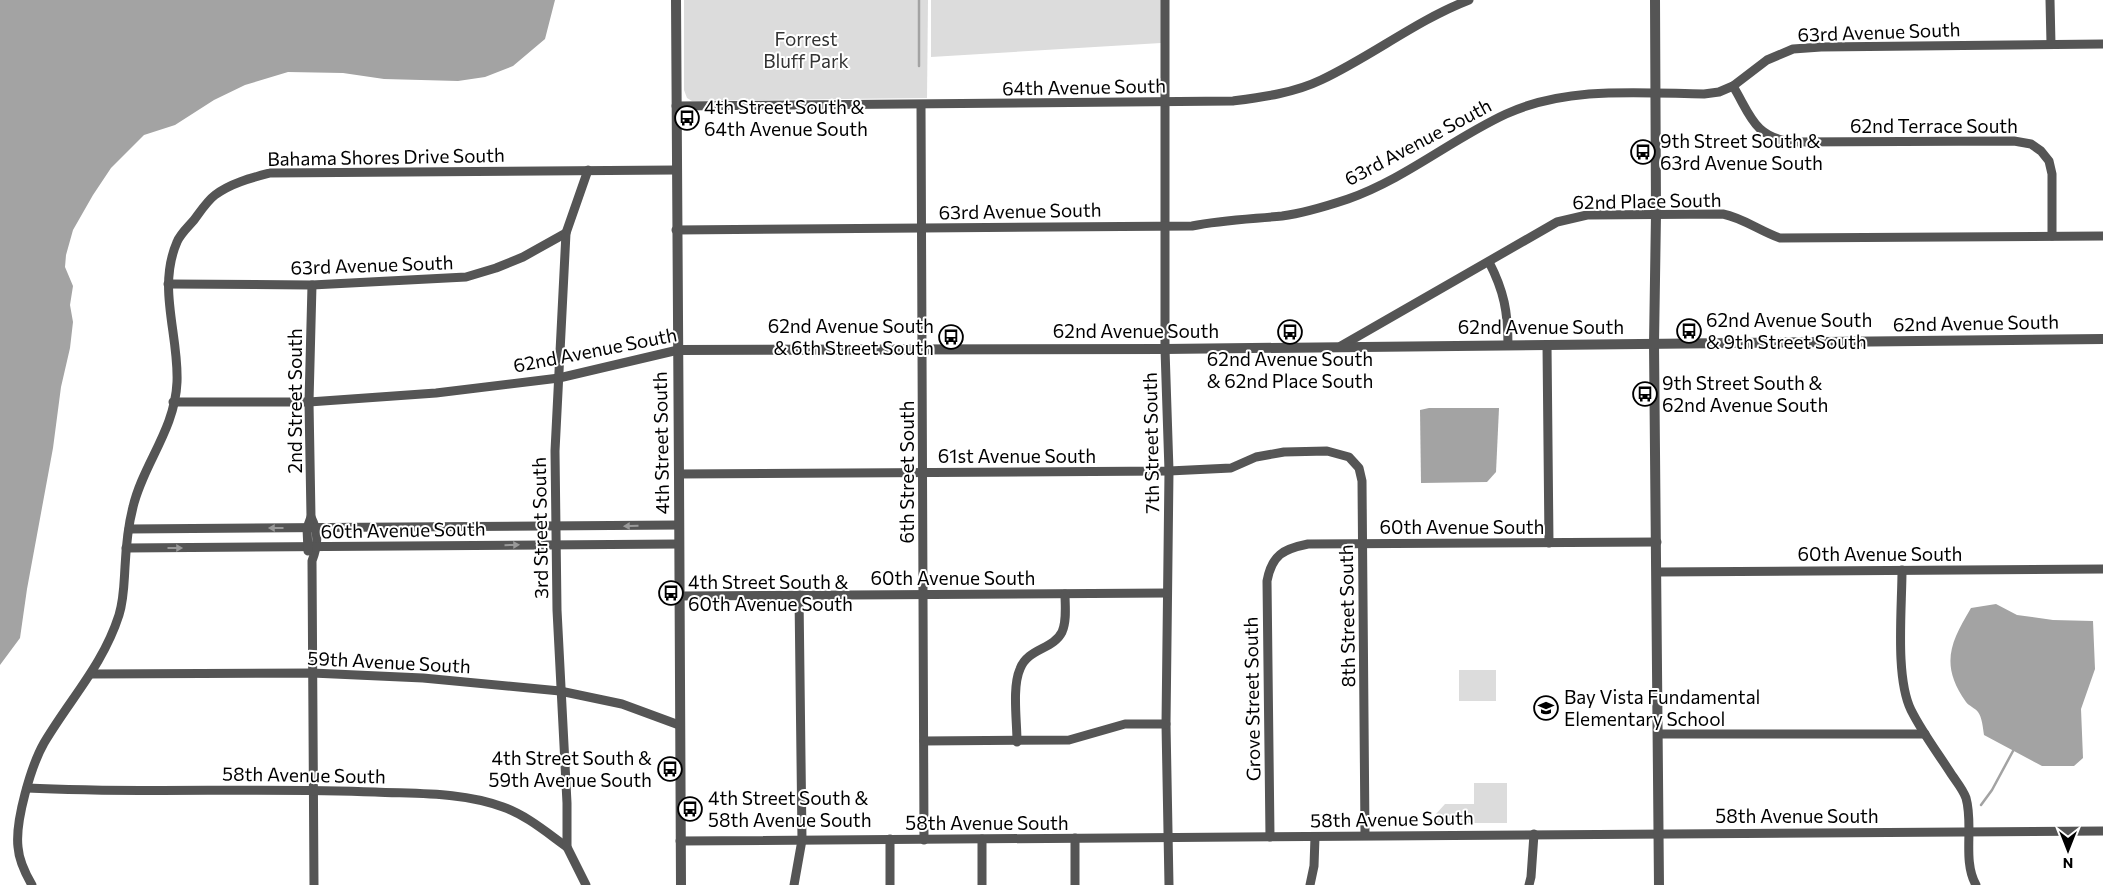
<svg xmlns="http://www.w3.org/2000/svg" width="2103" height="885" font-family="Commissioner,sans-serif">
<rect width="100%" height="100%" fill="#fff"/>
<g fill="#dcdcdc">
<polygon points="684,0 928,0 927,98 692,101 687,98 684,90"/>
<polygon points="931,0 1161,0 1161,43 931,57"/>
<rect x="1459" y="670" width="37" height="31"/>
<polygon points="1474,783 1507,783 1507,823 1436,823 1436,814 1445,804 1474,804"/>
</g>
<g fill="#a3a3a3">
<polygon points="0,0 555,0 545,39 513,66 485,77 458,81 384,79 343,73 288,72 245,85 214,100 175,125 144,135 111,168 93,195 73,230 66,255 65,267 73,286 70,305 73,322 70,348 61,387 53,448 27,589 20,638 0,665"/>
<polygon points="1429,408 1499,408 1496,472 1487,482 1421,483 1420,410"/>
<path d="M1996 604 2017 615 2053 620 2093 621 2095 669 2081 709 2083 758 2074 766H2042L1984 735C1983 728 1982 717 1978 712 1975 708 1969 706 1966 702 1940 665 1950 643 1971 608Z"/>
</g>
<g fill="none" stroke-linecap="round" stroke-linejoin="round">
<g stroke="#a3a3a3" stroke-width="2.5">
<polyline points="919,0 919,66"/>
<polyline points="1981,805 1992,790 2013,751"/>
</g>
<g stroke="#555" stroke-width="9">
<polyline points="1165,0 1165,349 1169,471 1166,724 1169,885"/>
<polyline points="2050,0 2051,44"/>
<path d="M1733 86C1751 116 1754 137 1792 142L2014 141 2031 144 2041 151 2049 161 2052 174V236"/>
<polyline points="921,105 924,840"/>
<path d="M676 106 1233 101C1263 97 1294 93 1321 80 1372 56 1417 20 1469 0"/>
<path d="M676 230 1192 226C1222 220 1252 219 1282 216 1305 213 1327 206 1348 199 1405 179 1452 139 1506 114 1567 86 1639 93 1704 94L1719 92 1733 86 1767 60 1793 49 1821 47 2103 44"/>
<path d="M1489 262C1504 291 1508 312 1508 345"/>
<polyline points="168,284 312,285 466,277 496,268 523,257 566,233"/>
<polyline points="1547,345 1549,543"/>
<path d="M1341 346 1557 222 1587 215 1723 214C1743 218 1760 231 1780 238L2103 236"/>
<polyline points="173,402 309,402 436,393 559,378 678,350"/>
<polyline points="679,474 1169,471 1231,468 1256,457 1284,452 1327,451 1349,457 1359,468 1362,481 1365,835"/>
<path d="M311 517C319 533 318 545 312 561L314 885"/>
<polyline points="129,529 679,525"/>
<polyline points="126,548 679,544"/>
<polyline points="308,551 307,528 311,517 309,402 312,285"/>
<path d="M1902 570C1902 609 1895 677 1911 710 1922 732 1937 752 1950 772 1955 780 1963 789 1966 798 1974 826 1962 860 1976 885"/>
<polyline points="1657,572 2103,569"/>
<polyline points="680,596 1167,593"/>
<polyline points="91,674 312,673 423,678 560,691 622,704 679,725"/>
<polyline points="1659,734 1925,734"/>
<polyline points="924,741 1069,740 1125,724 1166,724"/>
<path d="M1017 742C1017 721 1012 687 1020 669 1028 648 1053 650 1062 632 1067 621 1065 605 1065 594"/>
<path d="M27 788C143 794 259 787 375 792 418 794 462 792 503 807 526 815 546 832 567 847"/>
<path d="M1270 837 1267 581C1272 555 1283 549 1308 544L1657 542"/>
<polyline points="1075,838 1075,885"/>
<polyline points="890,839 890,885"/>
<polyline points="982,839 982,885"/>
<polyline points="680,841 2103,831"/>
<path d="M32 885C25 873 19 861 18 847 15 821 31 766 44 743 70 699 103 665 119 615 124 599 124 583 125 567 126 547 128 526 133 507 143 464 175 430 177 382 179 335 157 288 177 242 180 234 188 227 194 220 200 212 207 201 215 195 231 183 251 178 270 173L675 170"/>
<polyline points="586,885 567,847 567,803 557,610 555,451 566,233 588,170"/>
<polyline points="794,885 802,840 799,595"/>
<polyline points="1310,885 1314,866 1315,837"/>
<polyline points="1529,885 1531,877 1534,834"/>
</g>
<g stroke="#555" stroke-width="10">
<path d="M676 0C676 159 679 317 679 476 680 612 680 749 681 885"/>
<polyline points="1655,0 1656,214 1654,344 1659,885"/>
<polyline points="678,350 1165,349 2103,339"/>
</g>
</g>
<defs><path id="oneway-solid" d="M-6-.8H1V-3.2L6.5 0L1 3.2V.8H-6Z" transform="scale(1.25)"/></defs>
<g fill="#999">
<use href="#oneway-solid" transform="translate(631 526) rotate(179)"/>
<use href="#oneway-solid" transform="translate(276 528) rotate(180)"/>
<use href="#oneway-solid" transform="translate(512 545) rotate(-1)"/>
<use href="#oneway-solid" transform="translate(175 548)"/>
</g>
<defs>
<g id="bus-ring" transform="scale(1.25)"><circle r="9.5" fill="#fff" stroke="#000" stroke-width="1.5"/><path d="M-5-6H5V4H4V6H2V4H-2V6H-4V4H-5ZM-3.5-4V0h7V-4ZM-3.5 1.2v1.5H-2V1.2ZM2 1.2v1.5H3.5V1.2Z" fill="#000"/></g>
<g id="school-ring" transform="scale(1.25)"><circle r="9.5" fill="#fff" stroke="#000" stroke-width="1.5"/><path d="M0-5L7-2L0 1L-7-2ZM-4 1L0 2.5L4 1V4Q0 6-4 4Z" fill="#000"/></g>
</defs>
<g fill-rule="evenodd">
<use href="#bus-ring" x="687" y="118"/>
<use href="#bus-ring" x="1643" y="152"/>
<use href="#bus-ring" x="1689" y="331"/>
<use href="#bus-ring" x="1290" y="332"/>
<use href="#bus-ring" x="951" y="337"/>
<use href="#bus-ring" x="1645" y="394"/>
<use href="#bus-ring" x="671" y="593"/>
<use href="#school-ring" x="1546" y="708"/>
<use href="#bus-ring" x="670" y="769"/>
<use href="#bus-ring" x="690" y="809"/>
</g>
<g text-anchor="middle" stroke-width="4" stroke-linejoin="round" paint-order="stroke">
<g font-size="19" fill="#000" stroke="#fff">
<text transform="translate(1879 32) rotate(-2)" y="7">63rd Avenue South</text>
<text transform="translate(1084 87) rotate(-1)" y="7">64th Avenue South</text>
<text x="1934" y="133">62nd Terrace South</text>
<text transform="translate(1418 142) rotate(-28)" y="7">63rd Avenue South</text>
<text transform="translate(386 157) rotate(-1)" y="7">Bahama Shores Drive South</text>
<text transform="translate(1647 201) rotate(-1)" y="7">62nd Place South</text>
<text transform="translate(1020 211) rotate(-1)" y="7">63rd Avenue South</text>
<text transform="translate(372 265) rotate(-2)" y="7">63rd Avenue South</text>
<text transform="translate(1976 323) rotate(-1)" y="7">62nd Avenue South</text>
<text x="1541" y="334">62nd Avenue South</text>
<text x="1136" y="338">62nd Avenue South</text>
<text transform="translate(595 350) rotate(-11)" y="7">62nd Avenue South</text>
<text transform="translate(295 401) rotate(-90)" y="7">2nd Street South</text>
<text transform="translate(661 443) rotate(-91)" y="7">4th Street South</text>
<text transform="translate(1151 443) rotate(-91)" y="7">7th Street South</text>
<text x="1017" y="463">61st Avenue South</text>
<text transform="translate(907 472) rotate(-90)" y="7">6th Street South</text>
<text x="1462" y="534">60th Avenue South</text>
<text transform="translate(540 528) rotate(-91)" y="7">3rd Street South</text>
<text transform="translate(403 530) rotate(-1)" y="7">60th Avenue South</text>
<text x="1880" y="561">60th Avenue South</text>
<text x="953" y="585">60th Avenue South</text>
<text transform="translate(1347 616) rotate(-91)" y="7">8th Street South</text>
<text transform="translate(389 662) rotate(3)" y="7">59th Avenue South</text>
<text transform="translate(1252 699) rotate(-91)" y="7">Grove Street South</text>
<text transform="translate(304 775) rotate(1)" y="7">58th Avenue South</text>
<text x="1797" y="823">58th Avenue South</text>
<text transform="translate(1392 819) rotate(-1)" y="7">58th Avenue South</text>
<text x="987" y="830">58th Avenue South</text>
</g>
<g font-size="19" fill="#333" stroke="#fff">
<text x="806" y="46">Forrest<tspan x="806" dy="22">Bluff Park</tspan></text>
</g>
<g font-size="19" fill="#000" stroke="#fff" text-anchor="start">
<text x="704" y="114">4th Street South &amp;<tspan x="704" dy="22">64th Avenue South</tspan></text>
<text x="1660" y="148">9th Street South &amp;<tspan x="1660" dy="22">63rd Avenue South</tspan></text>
<text x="1706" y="327">62nd Avenue South<tspan x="1706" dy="22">&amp; 9th Street South</tspan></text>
<text x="934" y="333" text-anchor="end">62nd Avenue South<tspan x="934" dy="22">&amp; 6th Street South</tspan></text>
<text x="1290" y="366" text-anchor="middle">62nd Avenue South<tspan x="1290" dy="22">&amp; 62nd Place South</tspan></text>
<text x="1662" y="390">9th Street South &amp;<tspan x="1662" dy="22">62nd Avenue South</tspan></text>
<text x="688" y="589">4th Street South &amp;<tspan x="688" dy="22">60th Avenue South</tspan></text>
<text x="1564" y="704">Bay Vista Fundamental<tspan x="1564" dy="22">Elementary School</tspan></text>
<text x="652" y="765" text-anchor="end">4th Street South &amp;<tspan x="652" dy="22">59th Avenue South</tspan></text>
<text x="708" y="805">4th Street South &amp;<tspan x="708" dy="22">58th Avenue South</tspan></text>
</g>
</g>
<g transform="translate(2068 850) rotate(180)" stroke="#ffffff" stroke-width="4" paint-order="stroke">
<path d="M0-4L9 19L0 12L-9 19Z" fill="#000000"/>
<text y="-8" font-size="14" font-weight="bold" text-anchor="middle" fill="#000000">N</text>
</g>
</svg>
